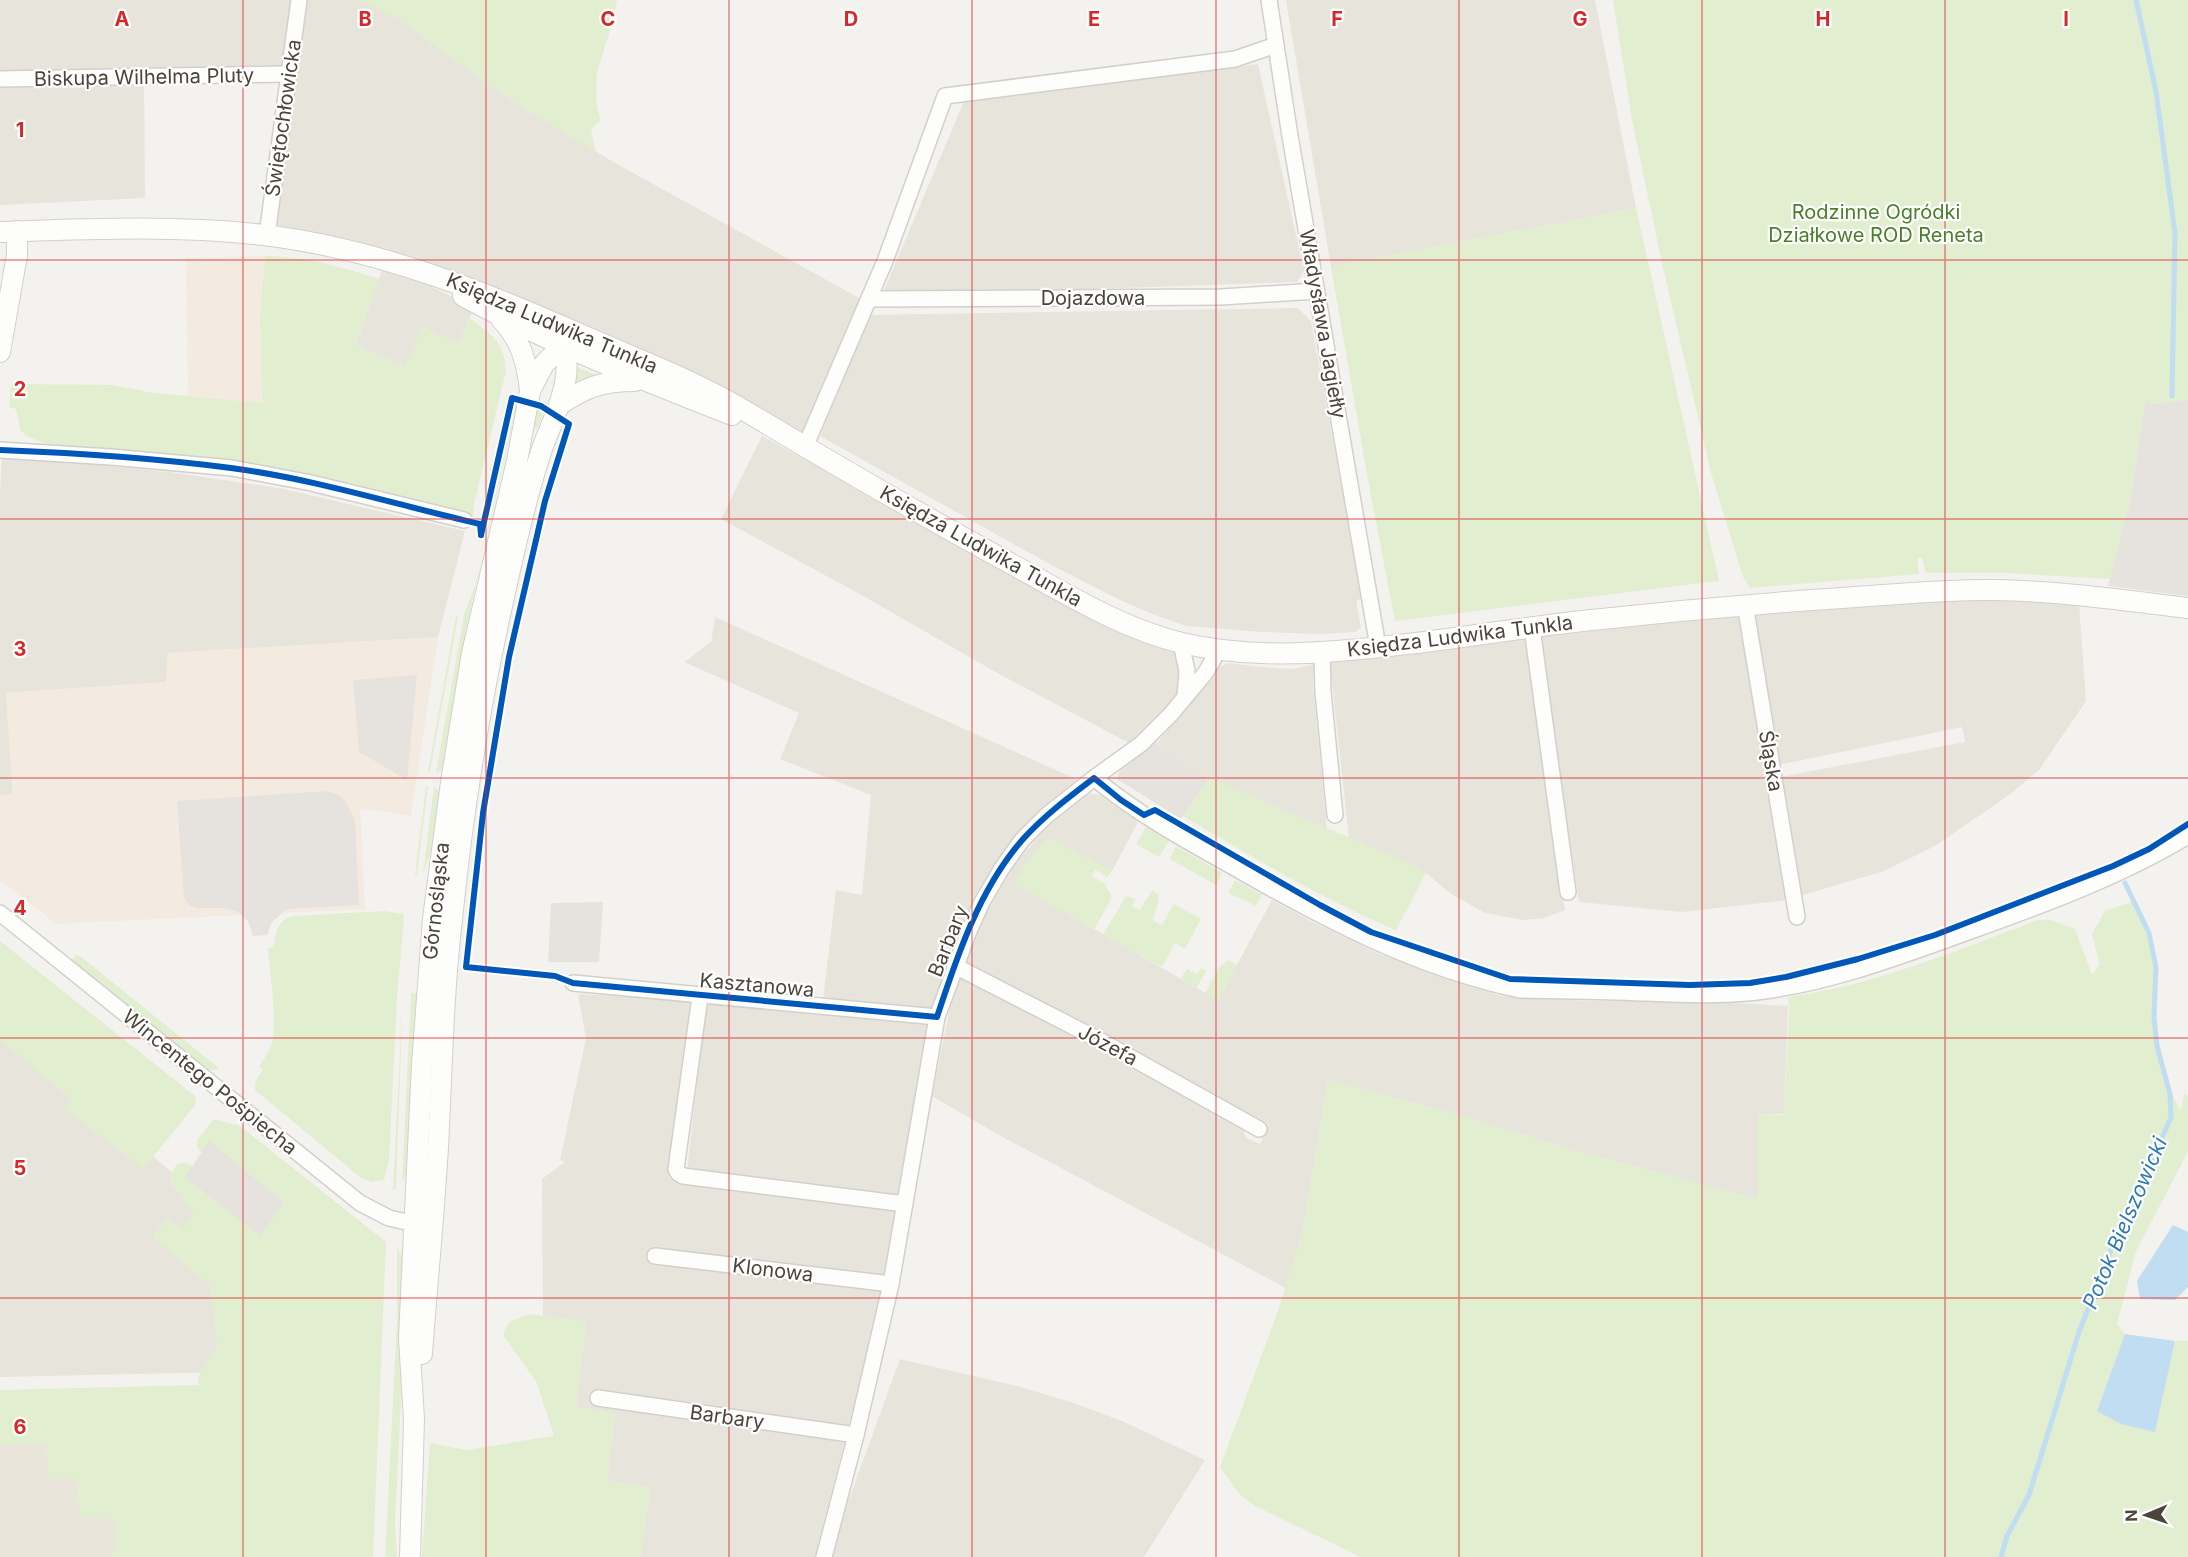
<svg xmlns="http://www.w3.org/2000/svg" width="2188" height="1557" font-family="Inter,sans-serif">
<rect width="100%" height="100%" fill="#f4f2ee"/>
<g fill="#e7e4dc">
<polygon points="0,0 292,0 282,66 144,70 145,198 0,205"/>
<polygon points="305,0 359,0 402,21 506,97 615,163 861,299 804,437 453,272 406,255 341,239 291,230 281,228 275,223"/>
<polygon points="1286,0 1595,0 1636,208 1331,267"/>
<polygon points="1258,64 1304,271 1297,282 922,295 882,295 965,99"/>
<polygon points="382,270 429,285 474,308 458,344 423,327 405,366 356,345"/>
<polygon points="1298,308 1311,321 1362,599 1356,601 1361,628 1356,632 1320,634 1261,632 1186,626 1155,615 1122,601 1053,566 820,436 870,315"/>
<polygon points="762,436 1123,631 1173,651 1177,654 1181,678 1178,690 1169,705 1143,732 1129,743 999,674 858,593 721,519"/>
<polygon points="2,455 169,472 279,488 465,531 438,637 168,653 166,682 6,693 13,795 0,795 0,492"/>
<polygon points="1999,598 2079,604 2086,701 2039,770 2009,795 1935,846 1884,871 1800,896 1780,777 1965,742 1962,727 1778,765 1756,627 1755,613 1938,599"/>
<polygon points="1739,614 1788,900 1682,912 1579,902 1539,637"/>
<polygon points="715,617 1078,780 1047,804 1025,827 968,918 931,1009 823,1000 836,890 862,895 871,795 780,759 799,713 684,662 711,642"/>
<polygon points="1527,638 1565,910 1544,918 1523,920 1485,913 1451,894 1426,873 1409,863 1349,839 1330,663"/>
<polygon points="1228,663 1262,667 1293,669 1314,664 1313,686 1327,830 1209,778 1157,743 1213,675 1219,667"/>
<polygon points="1088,793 1100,795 1138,822 1112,871 1048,838 1014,883 1218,1000 1272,900 1312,922 1377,953 1452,981 1501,996 1586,1001 1687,1001 1788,1006 1784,1114 1758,1114 1758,1199 1576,1151 1465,1117 1328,1080 1303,1230 1286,1288 999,1135 932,1096 954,988 957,980 966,977 1243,1128 1246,1138 1260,1144 1269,1124 965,962 982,921 1014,865 1049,824 1081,796"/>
<polygon points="578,994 683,1000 690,1003 669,1179 897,1208 885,1276 652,1248 650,1263 883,1291 815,1557 640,1557 651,1487 607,1481 615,1414 576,1407 586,1322 543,1316 542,1179 565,1162 560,1160 586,1038"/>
<polygon points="710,1004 928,1025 899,1196 687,1171 706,1005"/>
<polygon points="0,1026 222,1215 226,1372 0,1377"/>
<polygon points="900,1359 1021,1387 1074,1403 1122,1421 1205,1460 1144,1557 832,1557 844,1513"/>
</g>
<g fill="#f3ebdf">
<polygon points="265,256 260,318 263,403 188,396 186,258"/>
<polygon points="438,637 411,816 360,808 365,909 56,924 0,880 0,795 13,794 6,693 166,682 168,653"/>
</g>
<polygon fill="#e6e2de" points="603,902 599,962 548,962 551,903"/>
<polygon fill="#eae5da" points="201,1393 151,1557 0,1557 0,1400"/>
<g fill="#e1eecf">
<polygon points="359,0 617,0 611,27 597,72 596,99 600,120 591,130 596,152 506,97 402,21"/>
<polygon points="1613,0 2188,0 2188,400 2157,404 2145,403 2130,502 2110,579 2007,573 1926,573 1922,557 1917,558 1919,574 1750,588 1743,577 1711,473 1662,263 1632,120"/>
<polygon points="1636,208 1719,581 1395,621 1370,491 1331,267"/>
<path d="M265 256C304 256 342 267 379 279L356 345 405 366 423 327 458 344 469 318C491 334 505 342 506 371L474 504 473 520 469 522 376 497 87 452 73 446 46 444 26 436 20 429 16 409 9 407 11 384 112 385 154 393 263 403 260 318Z"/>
<polygon points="577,367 596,375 595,378 570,391 574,368"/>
<polygon points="519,395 470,611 442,770 436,773 464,615 475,586 486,541 488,514 515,399"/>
<polygon points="507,397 509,397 484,506 482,506"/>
<polygon points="539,400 547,402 538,427 535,428 533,426"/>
<polygon points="456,616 458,616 430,772 428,772"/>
<path d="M1209 778 1409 863 1426 873 1396 930C1321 899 1253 857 1183 816Z"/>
<polygon points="426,786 428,786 417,874 415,875"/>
<polygon points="434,787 439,791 431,851 423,874"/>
<polygon points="1146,827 1169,841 1159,857 1136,844"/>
<polygon points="1048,837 1112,871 1107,877 1095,870 1091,876 1104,883 1112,897 1094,930 1014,883 1027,862"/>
<polygon points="1176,846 1222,873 1216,885 1170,859"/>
<polygon points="1235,880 1262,895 1256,906 1228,893"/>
<polygon points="1152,890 1159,895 1157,908 1152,920 1162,925 1174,904 1201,919 1185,949 1175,943 1162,967 1103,935 1126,896 1136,899 1132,906 1140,910"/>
<path d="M2134 901C2144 923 2154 944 2156 967 2157 984 2153 1002 2154 1018 2156 1050 2164 1084 2181 1111L2184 1094 2188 1096V1152L2136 1251 2117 1324 2125 1334 2097 1411 2155 1432 2175 1341H2188V1557H1361L1257 1507 1240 1495 1220 1467 1278 1311 1303 1230 1328 1080 1465 1117 1576 1151 1758 1199V1114L1784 1115 1789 1008 1788 997C1875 985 1956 951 2038 920H2051L2075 929 2092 975 2100 964 2092 934 2105 911Z"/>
<path d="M384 911 403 914 404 917 397 997 389 1161 384 1180 372 1182 360 1177 255 1090C255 1081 257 1077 263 1070L259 1066C264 1059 270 1051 272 1042 277 1020 270 972 268 948L274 947C275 933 278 918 295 916Z"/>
<polygon points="0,941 195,1096 196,1104 143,1169 64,1108 70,1098 0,1040"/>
<polygon points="76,955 80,956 220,1069 207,1070 72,960"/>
<polygon points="1228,960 1237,965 1218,1000 1205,993 1218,969"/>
<polygon points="1201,968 1207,971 1196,988 1181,978 1187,969 1197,974"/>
<polygon points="403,992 396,1189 393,1190"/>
<polygon points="411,993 417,993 408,1170 402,1182"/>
<polygon points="214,1119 240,1126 386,1242 373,1557 111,1557 114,1552 114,1518 80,1518 77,1479 48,1478 46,1444 0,1445 0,1390 199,1385 198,1377 217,1345 210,1286 152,1237 168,1217 183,1229 194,1213 182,1202 182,1197 170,1184 170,1175 177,1164 185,1162 193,1166 186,1177 209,1142 202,1153 197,1147 197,1140"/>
<polygon points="397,1247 404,1260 405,1321 395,1522 397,1557 385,1557 397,1321"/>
<polygon points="530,1314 586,1322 576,1406 615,1413 607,1481 651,1487 640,1557 422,1557 430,1443 466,1450 554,1436 537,1383 503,1335 509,1322"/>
</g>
<g fill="#e6e3df">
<polygon points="2188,400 2188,596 2108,586 2130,502 2145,403 2157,404"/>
<polygon points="417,675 407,780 359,752 353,680"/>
<polygon points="1155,742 1209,778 1181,819 1117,779 1119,772"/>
<polygon points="327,791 337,794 345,801 355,819 359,905 287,909 272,922 267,935 253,936 248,921 238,912 224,908 199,908 190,906 184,898 177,801"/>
<polygon points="209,1141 284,1202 260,1236 185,1177"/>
</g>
<g fill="#c0ddf1">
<polygon points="2173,1225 2188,1232 2188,1287 2175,1300 2140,1299 2137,1281"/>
<polygon points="2125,1334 2175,1341 2155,1432 2121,1424 2097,1411"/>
</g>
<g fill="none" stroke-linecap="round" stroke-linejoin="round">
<g stroke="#c0ddf1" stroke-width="5">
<polyline points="2136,0 2156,91 2175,233 2172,396"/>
<polyline points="2001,1557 2007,1536 2029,1495 2079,1332 2117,1235 2171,1118 2170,1094 2157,1046 2154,1017 2156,967 2149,933 2125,883"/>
</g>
<g stroke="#d2d0cb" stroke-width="18">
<g id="minor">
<polyline points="1269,0 1290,136 1378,647"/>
<polyline points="0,79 289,74"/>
<polyline points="267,235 299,0"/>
<polyline points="869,299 1221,297 1317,291"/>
<polyline points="805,447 885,261 945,96 1235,59 1276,45"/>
<polyline points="0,450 111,457 232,468 311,483 464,520"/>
<polyline points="1745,604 1797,917"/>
<polyline points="1532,628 1568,892"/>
<polyline points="1181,643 1187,671 1185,696"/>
<polyline points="1322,653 1323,692 1335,815"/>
<path d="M1094 778C1135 812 1181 838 1228 864 1320 917 1415 968 1520 990 1561 991 1601 991 1642 993 1683 994 1724 997 1764 991 1833 982 1904 955 1968 932 2043 905 2120 877 2188 836"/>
<polyline points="0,913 360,1203 389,1218 424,1226"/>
<polyline points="955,966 1105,1043 1259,1129"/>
<polyline points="573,983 937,1017"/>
<polyline points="700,997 676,1169 678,1173 683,1176 905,1204"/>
<polyline points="655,1256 891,1284"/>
<polyline points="598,1398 856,1435"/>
<polyline points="824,1557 856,1435 891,1284 937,1017 969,931 982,902 1002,868 1022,840 1046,816 1094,778 1141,744 1171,714 1206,672 1219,649"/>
</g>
</g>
<g stroke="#d2d0cb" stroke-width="22">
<g id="tertiary">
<path d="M0 232C88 229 176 225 264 235 379 249 486 292 591 339 644 362 697 382 747 412 832 463 918 513 1006 561 1062 591 1119 628 1182 643 1254 660 1327 653 1399 645 1460 638 1521 628 1582 621 1673 611 1764 603 1856 597 1902 594 1948 589 1994 590 2059 591 2123 600 2188 608"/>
<path d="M463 296C549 343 640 379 732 415"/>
<path d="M501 319C521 340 527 362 530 391"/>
<polyline points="0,352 17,255 17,231"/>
<path d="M559 405C586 387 602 381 635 381"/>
<path d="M422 1354C427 1285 434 1216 438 1147 442 1071 443 995 452 919 463 811 480 703 504 597 514 551 524 506 538 461 546 434 560 410 565 383 568 367 567 352 562 337"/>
<polyline points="410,1557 414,1419 409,1338 422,1064 433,919 451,782 472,653 517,461 530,391 544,364 555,353 566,348 594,340"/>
</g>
</g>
<use href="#minor" stroke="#fdfdfc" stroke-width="15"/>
<use href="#tertiary" stroke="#fdfdfc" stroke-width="20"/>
<g stroke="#fff" stroke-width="10">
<g id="cycleway">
<path d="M0 450C77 453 155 458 231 468 315 479 397 505 480 524L481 535"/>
<path d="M481 535 512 398 541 406 569 424 545 501 509 657 483 813 466 967 555 976 573 983 937 1017C957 956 980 887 1024 838 1045 815 1069 797 1094 778L1121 800 1144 815 1155 810 1320 905 1371 932 1510 979 1690 985 1750 983 1786 977 1858 959 1935 935 2113 866 2149 849 2188 824"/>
</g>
</g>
<use href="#cycleway" stroke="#0057b8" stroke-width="6"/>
</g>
<path fill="none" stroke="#d62828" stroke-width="1.5" stroke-opacity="0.55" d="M243 0V1557M486 0V1557M729 0V1557M972 0V1557M1216 0V1557M1459 0V1557M1702 0V1557M1945 0V1557M0 260H2188M0 519H2188M0 778H2188M0 1038H2188M0 1298H2188"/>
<g text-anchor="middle" stroke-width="4.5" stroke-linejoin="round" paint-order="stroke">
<g font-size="20" fill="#4b4439" stroke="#fff">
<text transform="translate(144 77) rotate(-1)" y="7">Biskupa Wilhelma Pluty</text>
<text transform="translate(283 118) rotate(-82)" y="7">Świętochłowicka</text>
<text x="1093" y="305">Dojazdowa</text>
<text transform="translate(552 323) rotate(23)" y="7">Księdza Ludwika Tunkla</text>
<text transform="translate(1323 324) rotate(80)" y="7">Władysława Jagiełły</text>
<text transform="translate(981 546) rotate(29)" y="7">Księdza Ludwika Tunkla</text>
<text transform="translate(1460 636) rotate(-7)" y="7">Księdza Ludwika Tunkla</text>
<text transform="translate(1771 761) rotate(80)" y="7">Śląska</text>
<text transform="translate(436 901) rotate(-84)" y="7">Górnośląska</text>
<text transform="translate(948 941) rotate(-68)" y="7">Barbary</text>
<text transform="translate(757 985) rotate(5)" y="7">Kasztanowa</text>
<text transform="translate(1108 1045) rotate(28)" y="7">Józefa</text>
<text transform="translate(210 1082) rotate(39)" y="7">Wincentego Pośpiecha</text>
<text transform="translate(773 1270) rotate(7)" y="7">Klonowa</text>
<text transform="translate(727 1417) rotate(8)" y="7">Barbary</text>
</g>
<g font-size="20" fill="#4a7f2a" stroke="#fff">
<text x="1876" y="219">Rodzinne Ogródki<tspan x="1876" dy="23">Działkowe ROD Reneta</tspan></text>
</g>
<g font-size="21" font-style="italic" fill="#2e7ab2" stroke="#fff">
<text transform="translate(2125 1223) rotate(-67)" y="7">Potok Bielszowicki</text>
</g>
</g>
<g font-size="20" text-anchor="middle" font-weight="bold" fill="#d62828" stroke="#fff" stroke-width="4.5" stroke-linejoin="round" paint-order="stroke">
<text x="122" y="26">A</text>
<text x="365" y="26">B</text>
<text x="608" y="26">C</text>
<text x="851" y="26">D</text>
<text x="1094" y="26">E</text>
<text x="1337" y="26">F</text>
<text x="1580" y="26">G</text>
<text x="1823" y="26">H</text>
<text x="2066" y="26">I</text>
<text x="20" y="137">1</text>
<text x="20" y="396">2</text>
<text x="20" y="656">3</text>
<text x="20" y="915">4</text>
<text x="20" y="1175">5</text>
<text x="20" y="1434">6</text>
</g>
<g transform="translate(2146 1515) rotate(268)" stroke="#ffffff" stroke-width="4.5" paint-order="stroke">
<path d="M0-4.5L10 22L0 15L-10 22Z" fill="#4b4439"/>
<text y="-9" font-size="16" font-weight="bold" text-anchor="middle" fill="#4b4439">N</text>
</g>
</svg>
